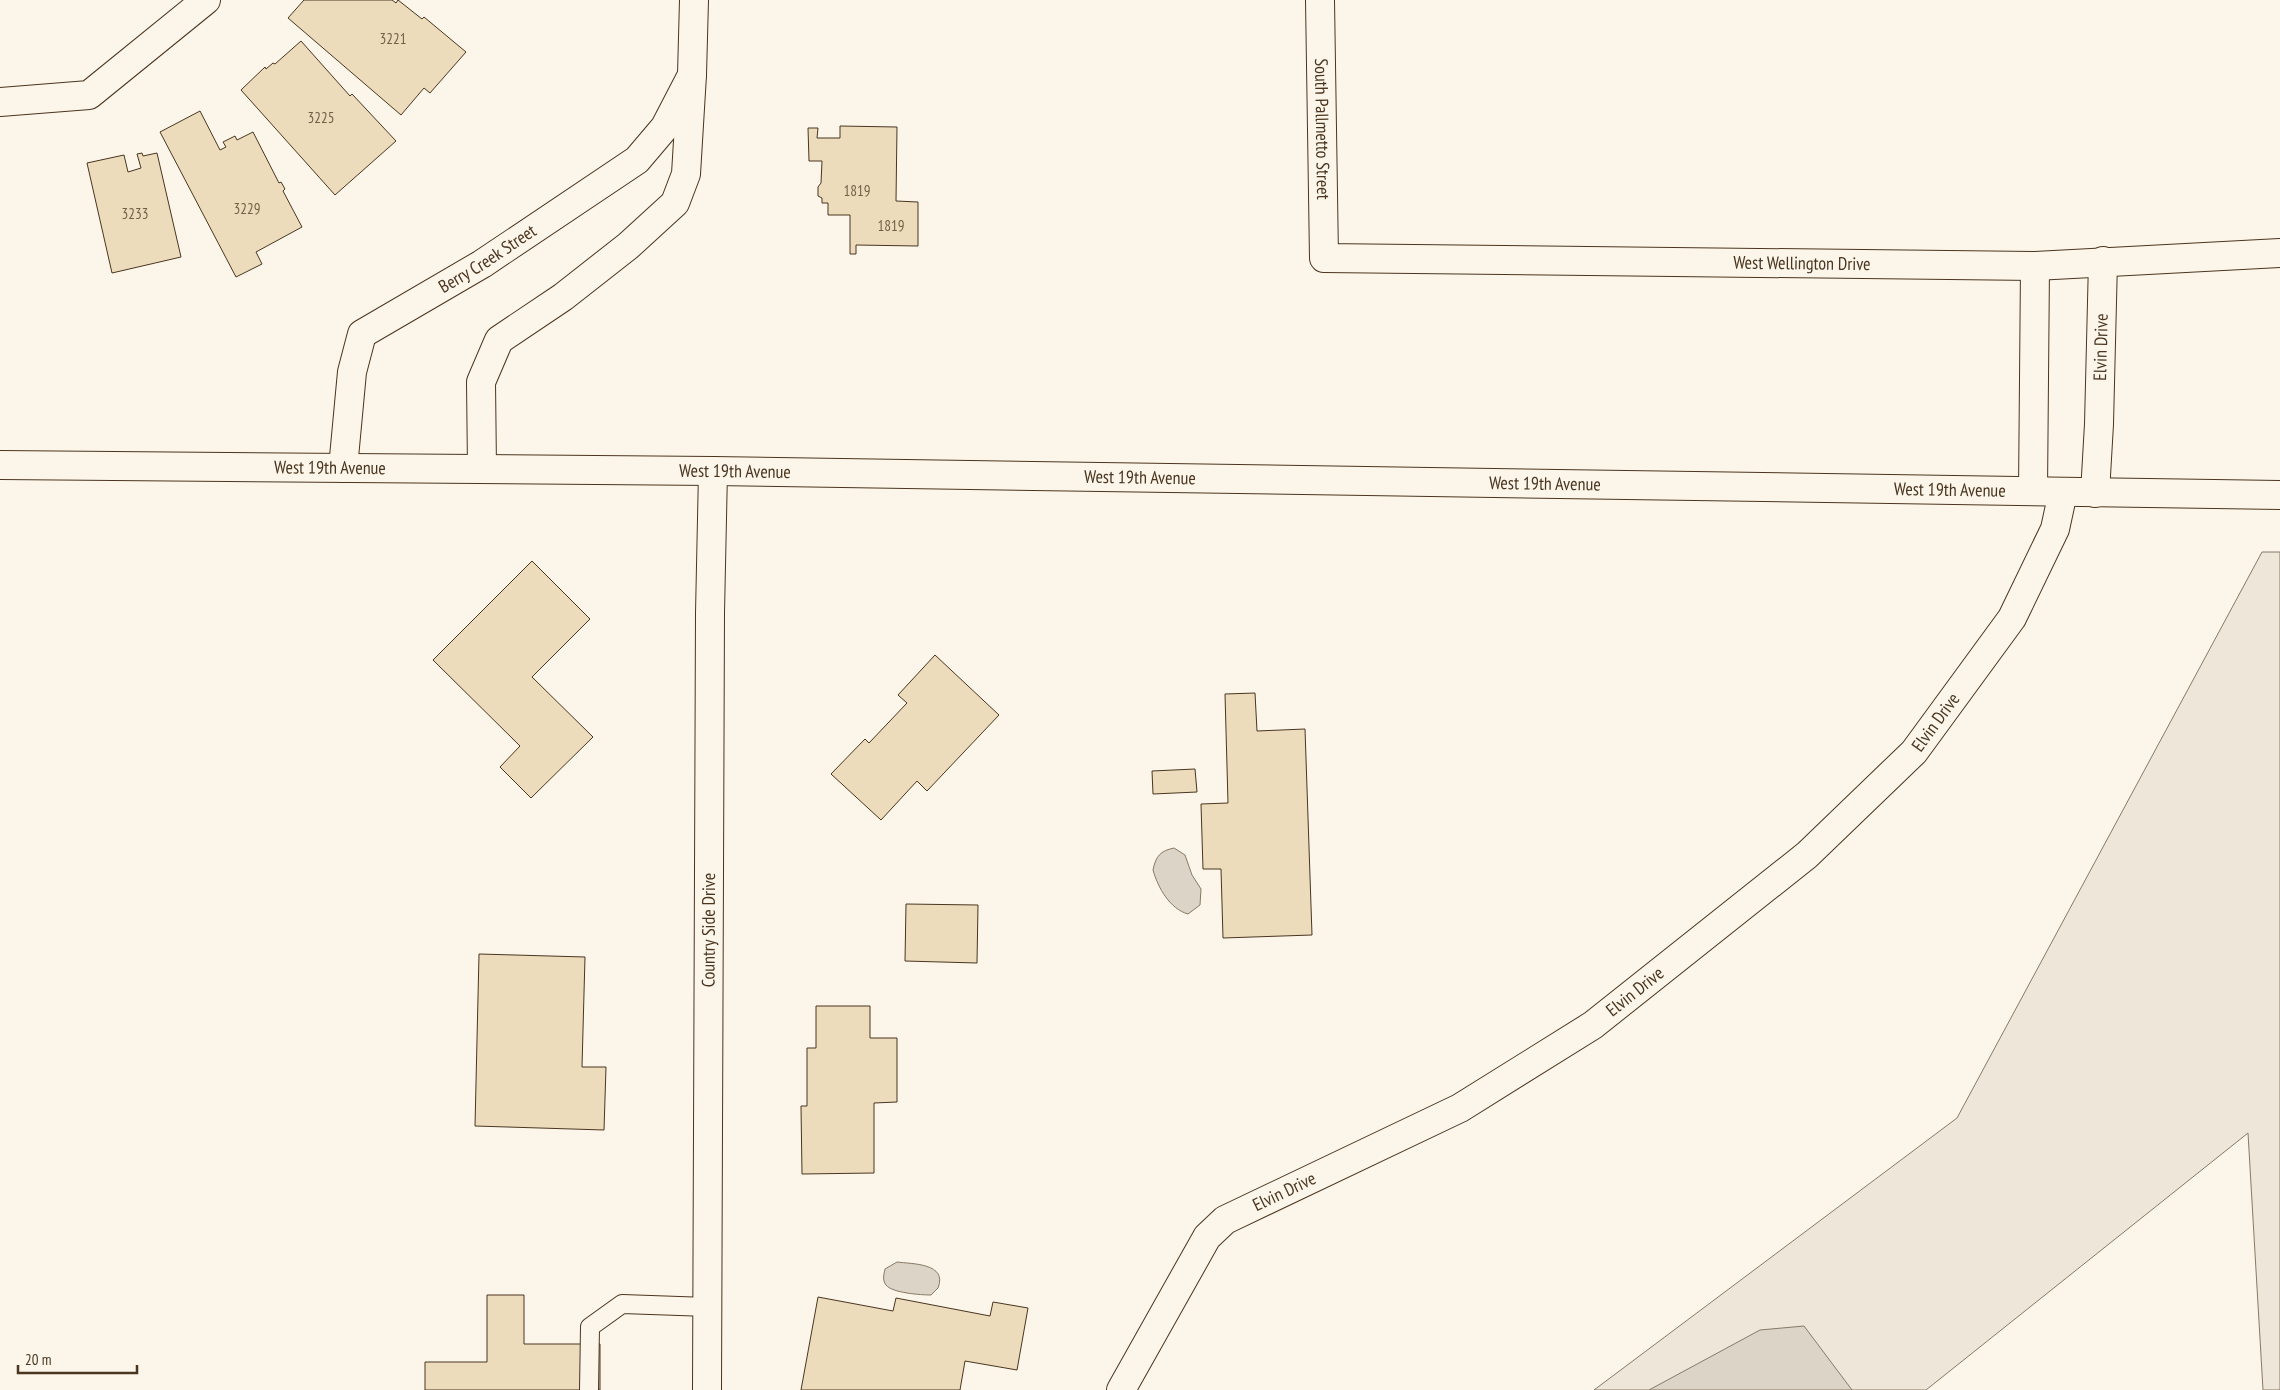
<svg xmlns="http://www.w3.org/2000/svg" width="2280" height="1390" font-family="'PT Sans Narrow',sans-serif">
<rect width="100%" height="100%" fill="#fbf6e9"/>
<polygon fill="#ede6d9" stroke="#887966" points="2262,552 2280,552 2280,1390 2263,1390 2248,1133 1926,1390 1594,1390 1957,1118"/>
<g fill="#dcd4c6" stroke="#887966">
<path d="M1174 848 1185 855 1192 875 1201 889 1200 905 1188 914C1170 909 1158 888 1153 870 1156 856 1160 851 1174 848Z"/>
<path d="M897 1262C912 1264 948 1263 938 1288L931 1295C921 1295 892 1293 886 1285 882 1280 884 1274 885 1269Z"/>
<polygon points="1804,1326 1852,1390 1649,1390 1760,1330"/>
</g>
<g fill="#ecdcbc" stroke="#4a3520">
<polygon points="304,0 392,0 396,3 398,0 422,19 424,17 466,52 430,93 424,88 401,115 288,18"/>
<polygon points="301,41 350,96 352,94 396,141 335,195 241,90 265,67 266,69 273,63 275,64"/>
<polygon points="200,111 220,150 226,147 223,142 235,136 237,140 253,132 279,183 281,182 285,189 283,191 302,227 256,252 262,264 236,277 160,132"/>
<polygon points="840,126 897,127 896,201 918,202 918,246 856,245 856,254 850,254 850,215 828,215 828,203 822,203 822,198 818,196 818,187 821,183 822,161 809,161 808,128 818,128 817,138 840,138"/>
<polygon points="142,153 143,156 157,153 181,257 112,273 87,163 124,155 128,172 141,168 137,154"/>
<polygon points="532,561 590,619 532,677 593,737 531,798 500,767 520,746 433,660"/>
<polygon points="935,655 999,715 927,791 917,781 881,820 831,774 865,739 869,743 907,703 898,695"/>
<polygon points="1255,693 1257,731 1305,729 1312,935 1223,938 1221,869 1203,869 1201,804 1228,803 1225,694"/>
<polygon points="1195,769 1197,792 1153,794 1152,771"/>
<polygon points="906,904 978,905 977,963 905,961"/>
<polygon points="479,954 585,957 582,1067 606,1067 604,1130 475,1126"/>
<polygon points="816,1006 870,1006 870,1038 897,1038 897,1102 874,1103 874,1173 802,1174 801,1106 807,1106 807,1048 816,1048"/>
<polygon points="487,1295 524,1295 524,1344 600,1344 600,1390 425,1390 425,1362 487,1362"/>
<polygon points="818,1297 893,1311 896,1298 990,1316 993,1302 1028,1308 1017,1370 965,1361 960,1390 801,1390"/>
</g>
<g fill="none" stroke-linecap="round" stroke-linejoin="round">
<g stroke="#4a3520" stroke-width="20">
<polyline id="lane" points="589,1390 590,1327 622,1304 708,1307"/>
</g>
<g stroke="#4a3520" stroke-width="30">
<g id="street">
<path id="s1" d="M1320 0 1324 258 2035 266 2280 253"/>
<polyline points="0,102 89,95 206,0"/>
<path id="s2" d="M343 468 352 372 362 334 482 264 637 160 665 127 692 75"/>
<polyline points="482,469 481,382 499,340 563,297 628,246 675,203 686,174 692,75 694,0"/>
<polyline points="2033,491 2035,266"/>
<path id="s3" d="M2095 493 2099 424 2103 261"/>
<path id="s4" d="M707 1390 710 613 713 471"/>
<path id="s5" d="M1121 1390 1207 1237 1225 1220 1460 1108 1593 1025 1807 855 1914 752 2012 618 2055 529 2063 492"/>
</g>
</g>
<g stroke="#4a3520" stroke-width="30">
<g id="secondary">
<path id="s6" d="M0 465 713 471 2280 495"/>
</g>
</g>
<use href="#lane" stroke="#fbf6e9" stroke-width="18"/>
<use href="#street" stroke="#fbf6e9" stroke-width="28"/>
<use href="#secondary" stroke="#fbf6e9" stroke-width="28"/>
</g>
<g text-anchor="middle" stroke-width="4" stroke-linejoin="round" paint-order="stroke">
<g font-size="15" fill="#725f47">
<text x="393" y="44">3221</text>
<text x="321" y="123">3225</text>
<text x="857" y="196">1819</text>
<text x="247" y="214">3229</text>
<text x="135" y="219">3233</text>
<text x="891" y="231">1819</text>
</g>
<g font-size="18" fill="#4a3520" stroke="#fbf6e9">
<text dy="6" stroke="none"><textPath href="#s1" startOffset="129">South Pallmetto Street</textPath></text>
<text dy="6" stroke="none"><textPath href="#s2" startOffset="282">Berry Creek Street</textPath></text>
<text dy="6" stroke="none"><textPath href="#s1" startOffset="736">West Wellington Drive</textPath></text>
<text dy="6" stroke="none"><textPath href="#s3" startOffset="146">Elvin Drive</textPath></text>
<text dy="6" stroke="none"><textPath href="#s6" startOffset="330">West 19th Avenue</textPath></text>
<text dy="6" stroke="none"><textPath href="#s6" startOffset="735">West 19th Avenue</textPath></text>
<text dy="6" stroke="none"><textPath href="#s6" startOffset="1140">West 19th Avenue</textPath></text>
<text dy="6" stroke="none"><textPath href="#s6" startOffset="1545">West 19th Avenue</textPath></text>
<text dy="6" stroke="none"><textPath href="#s6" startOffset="1950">West 19th Avenue</textPath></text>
<text dy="6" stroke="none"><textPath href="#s5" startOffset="1076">Elvin Drive</textPath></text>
<text dy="6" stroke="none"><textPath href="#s4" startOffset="460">Country Side Drive</textPath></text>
<text dy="6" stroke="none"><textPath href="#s5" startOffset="671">Elvin Drive</textPath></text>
<text dy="6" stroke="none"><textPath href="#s5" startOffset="266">Elvin Drive</textPath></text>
</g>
</g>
<path d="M18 1365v8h119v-8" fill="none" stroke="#4a3520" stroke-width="2.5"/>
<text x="25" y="1365" font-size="15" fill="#4a3520" stroke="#fbf6e9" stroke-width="4" paint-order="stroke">20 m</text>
</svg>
